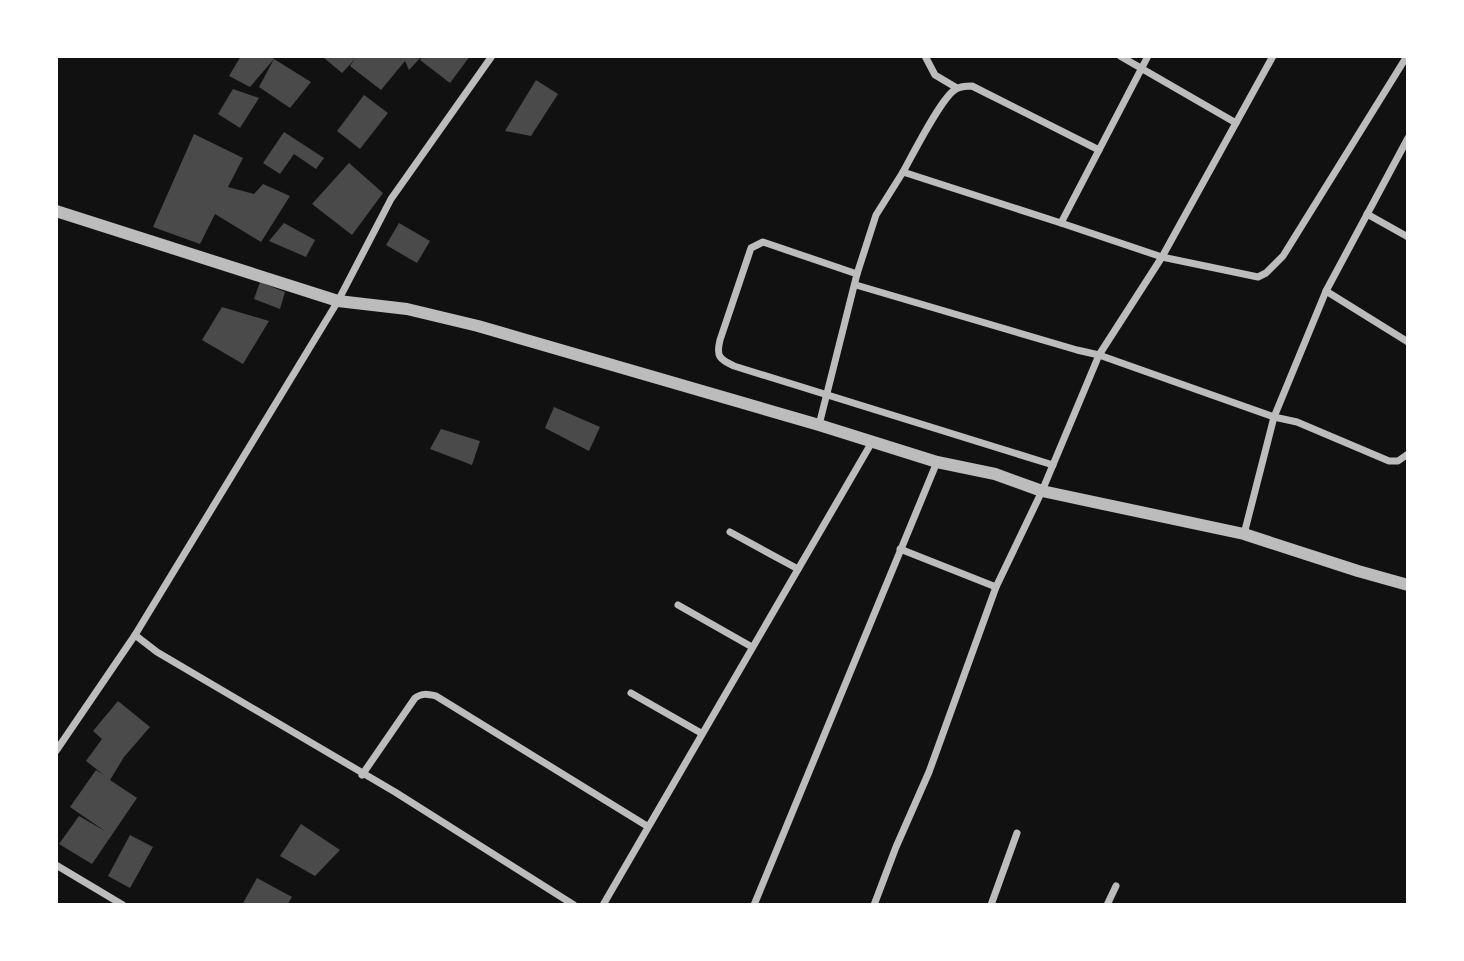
<svg xmlns="http://www.w3.org/2000/svg" width="1464" height="961" font-family="'Source Sans 3',sans-serif">
<rect width="100%" height="100%" fill="#111"/>
<g fill="#4a4a4a">
<polygon points="241,56 270,56 274,59 250,87 229,76"/>
<polygon points="325,56 358,57 422,56 409,70 405,61 381,90 350,66 355,59 342,73 323,57"/>
<polygon points="423,56 470,56 450,83 420,60"/>
<polygon points="274,59 311,82 290,108 259,87"/>
<polygon points="536,80 558,94 531,136 505,131"/>
<polygon points="233,89 259,98 240,128 218,114"/>
<polygon points="364,95 388,113 360,149 337,131"/>
<polygon points="284,132 324,158 316,169 294,154 280,174 263,163"/>
<polygon points="194,134 243,158 228,187 254,194 263,184 290,196 261,242 215,214 200,244 153,227"/>
<polygon points="349,163 383,193 352,235 312,204"/>
<polygon points="284,223 315,240 306,257 269,241"/>
<polygon points="399,223 430,241 417,263 386,245"/>
<polygon points="260,282 285,292 280,309 254,299"/>
<polygon points="222,307 269,321 243,364 202,340"/>
<polygon points="554,407 600,427 589,451 545,428"/>
<polygon points="441,429 480,441 472,465 430,449"/>
<polygon points="118,701 150,727 124,757 110,780 137,798 92,864 59,844 79,816 105,831 70,807 96,770 104,775 86,761 102,739 93,731"/>
<polygon points="301,824 340,850 315,876 280,856"/>
<polygon points="130,835 153,847 130,888 108,876"/>
<polygon points="257,878 292,897 287,905 242,905"/>
</g>
<g fill="none" stroke-linecap="round" stroke-linejoin="round">
<g stroke="#bcbcbc" stroke-width="7">
<polyline points="925,56 935,75 957,88"/>
<polyline points="1120,56 1236,123"/>
<polyline points="1273,56 1162,257 1099,355 1274,417 1326,291 1408,138"/>
<path d="M903 172C912 156 942 96 956 89 961 86 967 86 972 86L1099 150"/>
<polyline points="1367,214 1408,237"/>
<polyline points="1061,223 1162,257 1258,277 1266,273 1283,256 1407,56"/>
<path d="M857 274 763 242 751 248 720 340C716 356 719 359 734 366L1053 465"/>
<polyline points="856,285 1077,350 1099,355 1042,491 996,587 929,772 896,847 874,905"/>
<polyline points="1326,291 1408,342"/>
<polyline points="819,425 857,274 876,215 903,172 1061,223 1148,56"/>
<polyline points="730,532 798,569"/>
<polyline points="1244,534 1274,417 1297,422 1389,461 1398,461 1408,454"/>
<polyline points="900,549 996,587"/>
<polyline points="678,605 752,647"/>
<polyline points="135,635 157,652 395,792 574,905"/>
<polyline points="631,693 701,733"/>
<polyline points="56,751 135,635 338,301 391,199 492,56"/>
<path d="M362 775 415 698C422 693 427 694 436 696L647 826"/>
<polyline points="56,865 123,905"/>
<polyline points="603,905 872,442"/>
<polyline points="754,905 937,462"/>
<polyline points="991,905 1017,833"/>
<polyline points="1107,905 1116,886"/>
</g>
<polyline stroke="#bcbcbc" stroke-width="12" points="56,211 338,301 407,309 478,326 819,425 937,462 995,474 1042,491 1244,534 1358,571 1408,585"/>
</g>
<rect width="1464" height="961" fill="none" stroke="#ffffff" stroke-width="116"/>
</svg>
